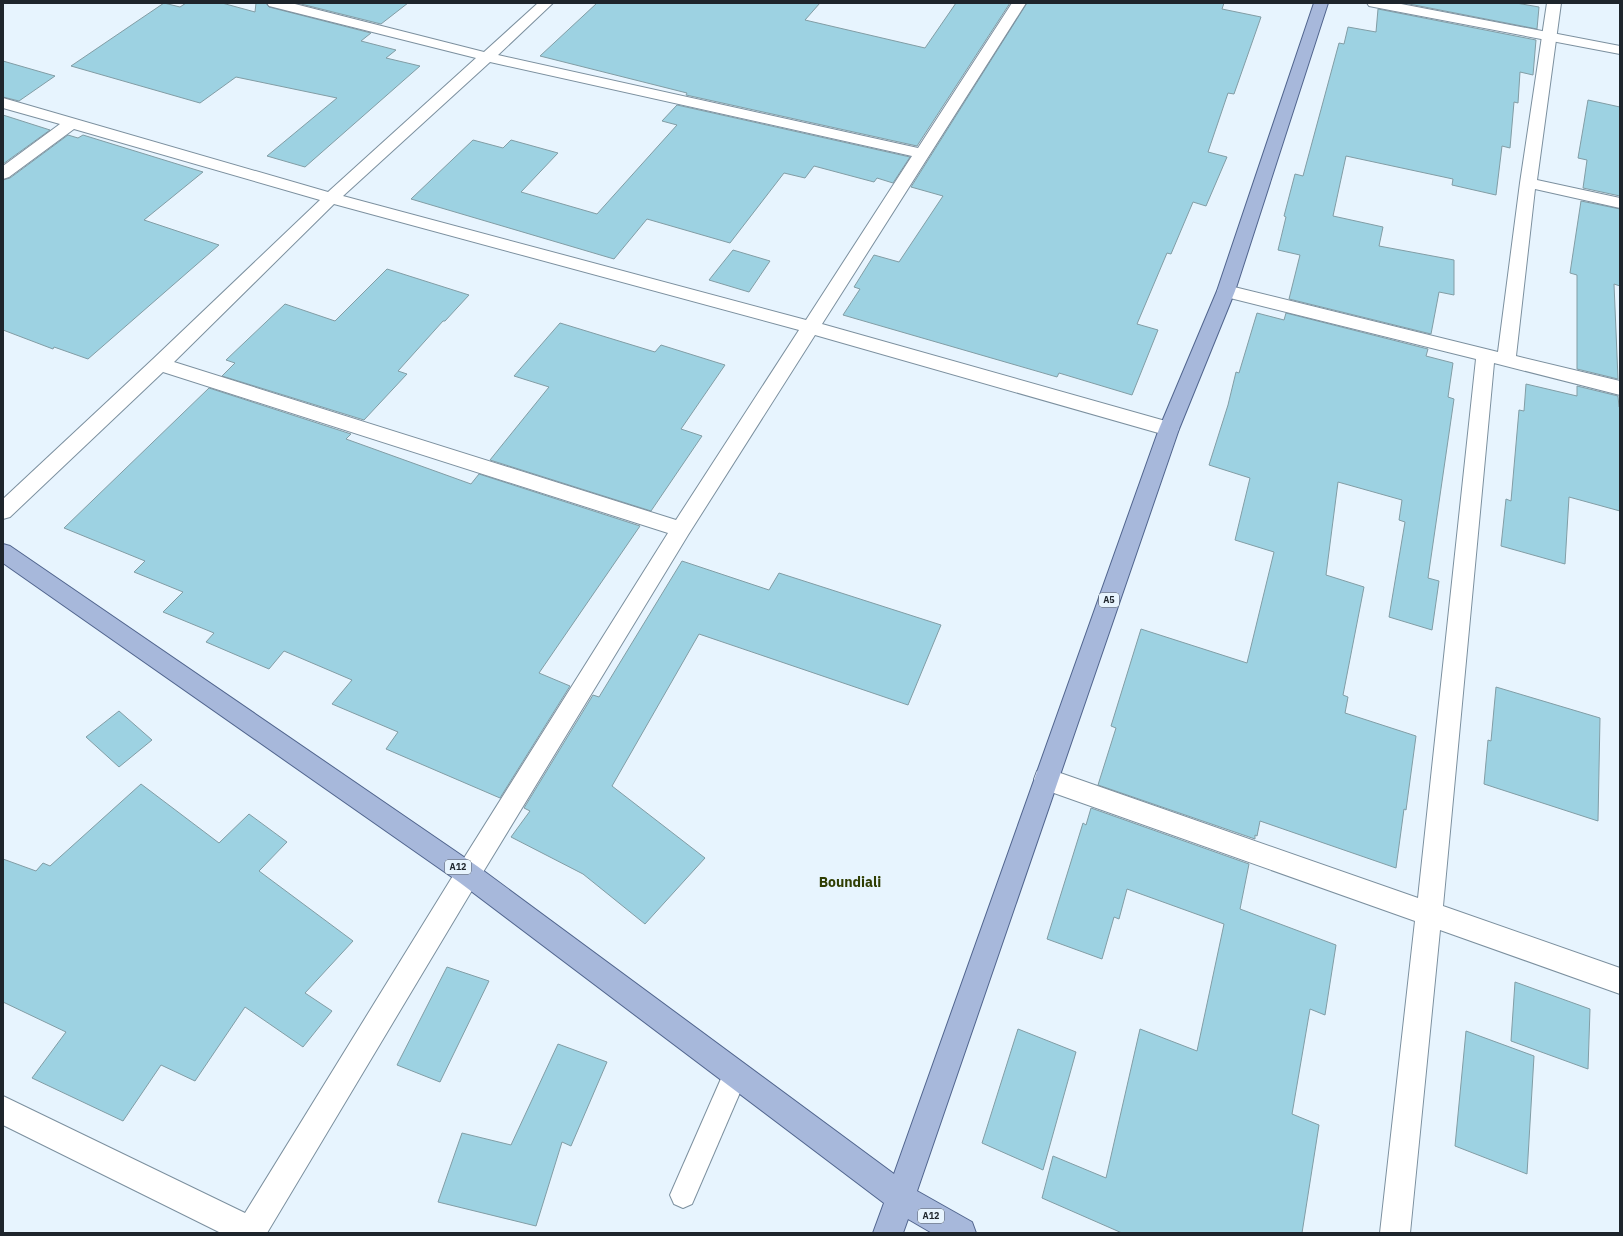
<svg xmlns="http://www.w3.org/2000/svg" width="1623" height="1236" font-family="'IBM Plex Sans',sans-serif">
<rect width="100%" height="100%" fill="#e7f4fe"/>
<g fill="#9dd2e2" stroke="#829da5">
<polygon points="164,3 180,7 186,3 222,3 255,12 256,3 266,3 269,7 371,33 361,41 396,50 386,58 420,66 305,167 267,156 337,98 236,77 200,103 71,66"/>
<polygon points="297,3 408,3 381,24"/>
<polygon points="597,3 820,3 805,20 925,48 956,3 1010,3 917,146 686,95 687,93 540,56"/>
<polygon points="1027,3 1224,3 1222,9 1261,17 1234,94 1228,93 1208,152 1227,157 1206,206 1193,202 1171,254 1167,253 1137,324 1158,330 1132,395 1059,373 1057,377 843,315 860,289 854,287 874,255 899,262 943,196 911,187"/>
<polygon points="1404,3 1516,3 1539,7 1537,29"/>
<polygon points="1378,9 1536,40 1533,75 1520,72 1518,103 1514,102 1510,148 1502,146 1496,195 1452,185 1453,179 1346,156 1333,216 1383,227 1379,246 1454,260 1454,295 1439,292 1431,334 1289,299 1300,255 1278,250 1286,217 1284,216 1295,174 1303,176 1339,43 1344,44 1348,27 1376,32"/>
<polygon points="3,61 55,76 19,101 3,97"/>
<polygon points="1588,100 1620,107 1620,196 1583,188 1587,160 1578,158"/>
<polygon points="677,105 910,157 893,183 877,178 874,182 814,166 805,178 784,173 730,243 647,219 614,259 411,199 473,140 503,148 511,140 558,153 521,192 597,214 677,125 662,121"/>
<polygon points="3,115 50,130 3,164"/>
<polygon points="68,135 78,138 83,135 203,172 144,220 219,245 88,359 54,347 53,349 3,330 3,180 10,178"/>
<polygon points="1581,201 1620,209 1620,286 1614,284 1618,379 1577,369 1577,275 1570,273"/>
<polygon points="733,250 770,261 749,292 709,280"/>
<polygon points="387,269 469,295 445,321 443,321 398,371 407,374 364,420 222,376 235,363 226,360 285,304 335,321"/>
<polygon points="1257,313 1284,320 1286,313 1428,349 1426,356 1453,363 1448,397 1454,399 1428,578 1439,581 1432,630 1389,617 1405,522 1399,520 1402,500 1338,482 1326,575 1364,587 1343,695 1348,697 1345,713 1416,736 1406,810 1404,809 1396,868 1260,821 1257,836 1255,835 1255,839 1098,785 1116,728 1111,726 1141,629 1247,663 1274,552 1235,540 1250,478 1209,465 1228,405 1236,372 1239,373"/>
<polygon points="560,323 655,352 661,345 725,365 681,429 702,436 651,511 490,460 549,387 514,376"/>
<polygon points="1526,384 1577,396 1577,386 1618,396 1619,407 1620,407 1620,511 1569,497 1565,564 1501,546 1506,499 1511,501 1519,410 1524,411"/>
<polygon points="209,388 351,434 346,439 471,484 479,474 640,526 539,673 570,686 500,798 386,749 398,732 332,704 352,680 284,651 269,669 206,642 214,633 163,612 183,592 134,572 145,561 64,528"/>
<polygon points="682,561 769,590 779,573 941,625 908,705 699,634 612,786 705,858 645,924 583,874 511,837 530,811 524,808 593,695 599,697"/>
<polygon points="1496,687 1600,718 1598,821 1484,784 1488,740 1491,741"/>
<polygon points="119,711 152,740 119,767 86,737"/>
<polygon points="141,784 219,843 249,814 287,842 259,871 353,941 305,993 332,1011 303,1047 245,1007 195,1081 161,1065 123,1121 32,1078 66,1032 3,1002 3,859 36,871 43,863 50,866"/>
<polygon points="1091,808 1249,864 1240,909 1336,945 1325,1015 1310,1009 1292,1114 1319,1125 1302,1233 1122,1233 1042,1198 1053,1156 1106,1178 1140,1029 1197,1051 1224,924 1127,889 1119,919 1114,917 1102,959 1047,939 1083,823 1086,825"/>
<polygon points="447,967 489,981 440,1082 397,1065"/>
<polygon points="1515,982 1590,1009 1588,1069 1511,1041"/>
<polygon points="1018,1029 1076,1052 1043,1170 982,1143"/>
<polygon points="1466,1031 1534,1056 1527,1174 1455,1146"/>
<polygon points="558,1044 607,1062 571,1146 562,1142 536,1226 438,1202 462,1133 511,1145"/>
</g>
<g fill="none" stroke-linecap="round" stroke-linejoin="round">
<g stroke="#7c909f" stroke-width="2">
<polygon id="service" points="736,1062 745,1065 748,1074 692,1204 683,1208 674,1204 670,1195 727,1065"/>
</g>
<g stroke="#7c909f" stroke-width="2">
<g id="minor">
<path d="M267 3H291L484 52 538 3H553L498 55 918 148 1012 3H1026L822 324 1169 422 1176 424 1179 429 1176 434 1169 436 815 335 688 535 477 882 267 1233H221L3 1125V1096L245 1213 459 866 668 533 163 372 10 517 3 519V499L153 359 320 200 74 129 9 177 3 179V166L60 124 3 108V98L328 192 476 58 269 6ZM490 62 912 156 806 320 343 196ZM334 204 799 330 676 520 174 362Z"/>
<polygon points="1547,3 1561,3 1537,180 1620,198 1620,208 1535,189 1516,356 1620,381 1620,395 1494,363 1443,906 1620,968 1620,994 1440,930 1410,1233 1380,1233 1415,921 1037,787 1034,779 1037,771 1046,768 1418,898 1476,359 1226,297 1220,295 1217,291 1220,287 1226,285 1498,352 1520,183"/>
</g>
</g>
<g stroke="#7c909f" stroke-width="2">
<polygon id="tertiary" points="1367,3 1396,3 1620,46 1620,54 1374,7 1369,6"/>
</g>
<g stroke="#51658e" stroke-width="2">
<polygon id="primary" points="1314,3 1328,3 1235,291 1179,429 917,1191 972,1222 976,1233 932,1233 908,1219 903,1233 873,1233 884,1203 459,882 3,563 3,544 10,546 477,866 894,1174 1159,429 1217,291"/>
</g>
<use href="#service" fill="#fff" fill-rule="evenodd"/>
<use href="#minor" fill="#fff" fill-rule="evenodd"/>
<use href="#tertiary" fill="#fff" fill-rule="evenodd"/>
<use href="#primary" fill="#a7b8db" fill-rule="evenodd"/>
</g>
<g text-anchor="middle" stroke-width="3" stroke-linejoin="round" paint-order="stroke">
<g fill="#e7f4fe" stroke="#5a636b" stroke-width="1">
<rect x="1099" y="593" width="20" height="14" rx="3"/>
<rect x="445" y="860" width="26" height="14" rx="3"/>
<rect x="918" y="1209" width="26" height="14" rx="3"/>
</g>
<g font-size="9" font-weight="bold" fill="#1e252c">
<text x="1109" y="603">A5</text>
<text x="458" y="870">A12</text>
<text x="931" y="1219">A12</text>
</g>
<g font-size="14" font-weight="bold" fill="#2f3d02" stroke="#e7f4fe">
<text x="850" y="887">Boundiali</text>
</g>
</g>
<rect width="1623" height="1236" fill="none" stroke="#1e252c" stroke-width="8"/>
</svg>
